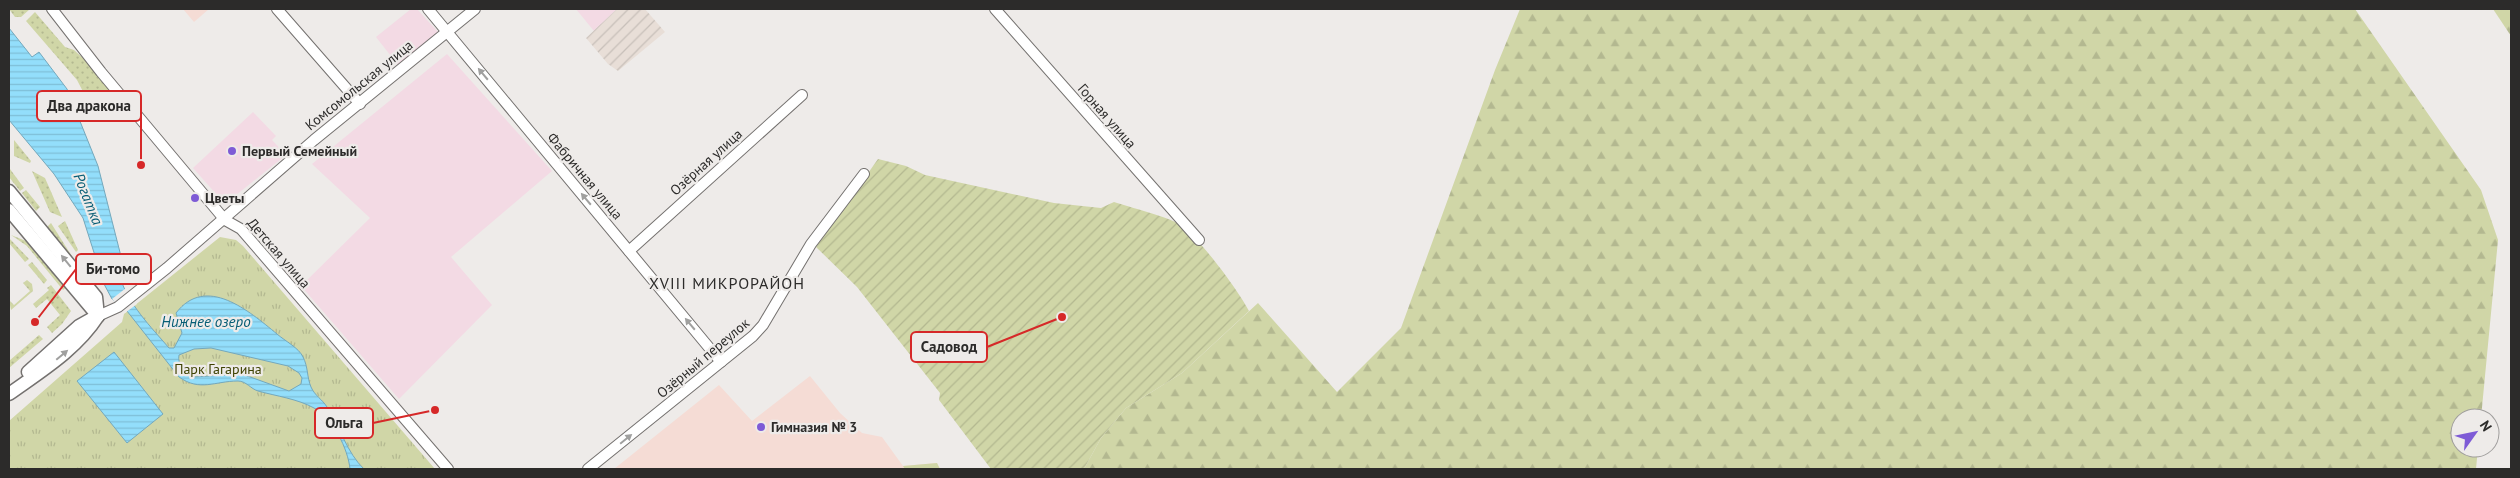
<svg xmlns="http://www.w3.org/2000/svg" width="2520" height="478" font-family="'PT Sans',sans-serif">
<defs>
<pattern id="industrial-furrows" width="10" height="10" patternUnits="userSpaceOnUse" patternTransform="scale(1.25)"><rect width="10" height="10" fill="#e8ded7"/><path d="M-1 1l2-2M0 10L10 0M9 11l2-2" fill="none" stroke="#c7bfb9"/></pattern>
<pattern id="grass-dots" width="8" height="8" patternUnits="userSpaceOnUse" patternTransform="scale(1.25)"><rect width="8" height="8" fill="#d0d6a7"/><path d="M2 2h.1M6 6h.1" fill="none" stroke="#b3b890" stroke-width="1.8" stroke-linecap="round"/></pattern>
<pattern id="forest-firs" width="22" height="20" patternUnits="userSpaceOnUse" patternTransform="scale(1.25)"><rect width="22" height="20" fill="#d0d6a7"/><path d="M5 1l3.5 6h-7zM16 11l3.5 6h-7z" fill="#b3b890"/></pattern>
<pattern id="park-tufts" width="24" height="20" patternUnits="userSpaceOnUse" patternTransform="scale(1.25)"><rect width="24" height="20" fill="#d0d6a7"/><path d="M3 7l-1-3M5 7V3M7 7l1-3M15 17l-1-3M17 17v-4M19 17l1-3" fill="none" stroke="#b3b890"/></pattern>
<pattern id="garden-furrows" width="10" height="10" patternUnits="userSpaceOnUse" patternTransform="scale(1.25)"><rect width="10" height="10" fill="#d0d6a7"/><path d="M-1 1l2-2M0 10L10 0M9 11l2-2" fill="none" stroke="#b3b890"/></pattern>
<pattern id="water-rules" width="6" height="5" patternUnits="userSpaceOnUse" patternTransform="scale(1.25)"><rect width="6" height="5" fill="#93defb"/><path d="M0 2.5h6" fill="none" stroke="#7fbfd7"/></pattern>
</defs>
<rect width="100%" height="100%" fill="#eeebe9"/>
<g fill="#f3dae4">
<polygon points="411,9 417,9 438,32 398,65 376,37"/>
<polygon points="576,9 617,9 594,31"/>
<polygon points="447,54 552,171 451,257 492,305 399,399 301,286 370,218 312,164"/>
<polygon points="253,112 276,136 272,140 286,155 225,204 193,168"/>
</g>
<polygon fill="url(#industrial-furrows)" points="617,9 645,9 665,32 618,71 608,64 586,38"/>
<g fill="#f5dcd5">
<polygon points="183,9 209,9 194,22"/>
<polygon points="810,376 840,413 862,433 882,437 903,466 937,463 940,469 614,469 719,385 752,421"/>
</g>
<g fill="url(#grass-dots)">
<polygon points="9,9 30,9 21,17 15,17"/>
<polygon points="35,12 65,47 74,50 97,71 116,95 94,113 77,80 26,21"/>
<polygon points="14,140 31,161 30,163 14,156"/>
<polygon points="10,169 24,188 20,191 9,177"/>
<polygon points="32,171 45,178 62,217 50,212"/>
<polygon points="26,190 40,207 36,211 22,193"/>
<polygon points="65,221 78,250 76,252 58,226"/>
<polygon points="51,223 73,258 70,260 48,233 48,226"/>
<polygon points="11,235 31,243 67,287 63,290 27,246"/>
<polygon points="9,238 29,259 25,262 9,243"/>
<polygon points="32,262 47,280 44,284 28,265"/>
<polygon points="27,280 32,284 33,291 11,310 9,300 14,305 30,291 23,283"/>
<polygon points="51,285 71,311 62,324 52,333 47,327 60,315 47,299 36,308 33,304 49,290 47,288"/>
<polygon points="39,335 43,339 9,368 9,361"/>
</g>
<g fill="url(#forest-firs)">
<polygon points="1520,9 2355,9 2481,190 2498,240 2481,418 2460,418 2460,448 2478,448 2476,469 1084,469 1101,438 1126,408 1182,373 1258,303 1337,392 1401,328 1495,70"/>
<polygon points="2493,9 2511,9 2511,36"/>
</g>
<polygon fill="url(#park-tufts)" points="220,237 236,240 243,246 435,469 9,469 9,421 122,322 124,314"/>
<path fill="url(#garden-furrows)" d="M878 159 906 166 925 175 1054 203 1101 208 1114 202C1129 207 1168 217 1179 224 1199 237 1238 290 1249 311L1182 373 1126 408 1101 438 1084 469H991L939 400 940 393 857 287 816 247Z"/>
<polygon fill="#d0d6a7" points="937,463 940,469 905,469 903,466"/>
<g fill="url(#water-rules)" stroke="#74a8bc" fill-rule="evenodd">
<path d="M9 28 32 57 39 52 67 89 98 166 125 272 120 277C128 304 151 327 169 348H174L182 333 176 313C206 274 249 311 277 334 285 341 299 348 303 357 308 366 307 378 311 387 315 396 322 399 327 407 340 427 347 453 364 469H350C348 449 333 418 314 408 298 399 276 396 258 391 251 389 246 381 238 381 215 381 200 392 179 377L127 311 112 299 104 284 83 218 54 174 9 120ZM211 348 288 366 299 373 302 378 301 384 289 391 242 374 194 377C185 374 177 364 179 355L194 349Z"/>
<polygon points="114,352 163,414 127,443 77,381"/>
</g>
<polygon fill="#eeebe9" points="126,288 137,304 125,313 112,299"/>
<g fill="none" stroke-linecap="round" stroke-linejoin="round">
<g stroke="#74716f" stroke-width="12">
<g id="minor">
<polyline points="52,9 101,72 225,220 241,229 448,469"/>
<polyline points="277,9 360,104"/>
<polyline points="428,9 721,362"/>
<polyline points="995,9 1199,240"/>
<polyline points="629,251 802,95"/>
<polyline points="98,316 118,307 167,268 314,140 475,9"/>
<polyline points="588,469 753,336 763,325 811,244 864,174"/>
</g>
</g>
<g stroke="#74716f" stroke-width="15">
<g id="major">
<polyline points="9,191 96,297 98,316"/>
<polyline points="9,210 98,316"/>
<polyline points="28,372 79,326 95,317"/>
<path d="M9 394C41 371 76 350 98 316"/>
</g>
</g>
<use href="#minor" stroke="#fff" stroke-width="10"/>
<use href="#major" stroke="#fff" stroke-width="12"/>
</g>
<defs><path id="oneway-solid" d="M-6-.8H1V-3.2L6.5 0L1 3.2V.8H-6Z" transform="scale(1.25)"/></defs>
<g fill="#a0a09f">
<use href="#oneway-solid" transform="translate(483 74) rotate(-130)"/>
<use href="#oneway-solid" transform="translate(586 199) rotate(-130)"/>
<use href="#oneway-solid" transform="translate(66 261) rotate(-129)"/>
<use href="#oneway-solid" transform="translate(690 324) rotate(-130)"/>
<use href="#oneway-solid" transform="translate(62 355) rotate(-40)"/>
<use href="#oneway-solid" transform="translate(626 439) rotate(-39)"/>
</g>
<g fill="#7e5bd6" stroke="#eeebe9" stroke-width="2">
<circle cx="232" cy="151" r="5"/>
<circle cx="195" cy="198" r="5"/>
<circle cx="761" cy="427" r="5"/>
</g>
<g text-anchor="middle" stroke-width="4.5" stroke-linejoin="round" paint-order="stroke">
<g font-size="14" fill="#2c2b2a" stroke="#eeebe9">
<text transform="translate(359 85) rotate(-39)" y="5">Комсомольская улица</text>
<text transform="translate(1107 116) rotate(49)" y="5">Горная улица</text>
<text transform="translate(706 162) rotate(-42)" y="5">Озёрная улица</text>
<text transform="translate(585 176) rotate(50)" y="5">Фабричная улица</text>
<text transform="translate(279 253) rotate(49)" y="5">Детская улица</text>
<text transform="translate(703 358) rotate(-40)" y="5">Озёрный переулок</text>
</g>
<g font-size="14" font-weight="bold" fill="#2c2b2a" stroke="#eeebe9" text-anchor="start">
<text x="242" y="156">Первый Семейный</text>
<text x="205" y="203">Цветы</text>
<text x="771" y="432">Гимназия № 3</text>
</g>
<g font-size="14" fill="#3e4200" stroke="#eeebe9">
<text x="218" y="374">Парк Гагарина</text>
</g>
<g font-size="15" font-style="italic" fill="#075d75" stroke="#eeebe9">
<text transform="translate(88 199) rotate(68)" y="5">Рогатка</text>
<text x="206" y="327">Нижнее озеро</text>
</g>
<g font-size="16" letter-spacing="1" fill="#2c2b2a" stroke="#eeebe9">
<text x="727" y="289">XVIII МИКРОРАЙОН</text>
</g>
</g>
<path fill="none" stroke="#d62828" stroke-width="2" d="M141 165L141 106M35 322L76 269M1062 317L987 347M435 410L373 423"/>
<g fill="#d62828" stroke="#eeebe9" stroke-width="2">
<circle cx="141" cy="165" r="5"/>
<circle cx="35" cy="322" r="5"/>
<circle cx="1062" cy="317" r="5"/>
<circle cx="435" cy="410" r="5"/>
</g>
<g fill="#eeebe9" stroke="#d62828" stroke-width="2">
<rect x="37" y="91" width="104" height="30" rx="5"/>
<rect x="76" y="254" width="75" height="30" rx="5"/>
<rect x="911" y="332" width="76" height="30" rx="5"/>
<rect x="315" y="408" width="58" height="30" rx="5"/>
</g>
<g font-size="15" text-anchor="middle" font-weight="bold" fill="#2c2b2a">
<text x="89" y="111">Два дракона</text>
<text x="113" y="274">Би-томо</text>
<text x="949" y="352">Садовод</text>
<text x="344" y="428">Ольга</text>
</g>
<rect width="2520" height="478" fill="none" stroke="#2c2b2a" stroke-width="20"/>
<g transform="translate(2475 433) rotate(57)"><circle r="24" fill="#eeebe9" stroke="#a09e9d"/>
<path d="M0-4L9 19L0 12L-9 19Z" fill="#7e5bd6"/>
<text y="-8" font-size="14" font-weight="bold" text-anchor="middle" fill="#2c2b2a">N</text>
</g>
</svg>
